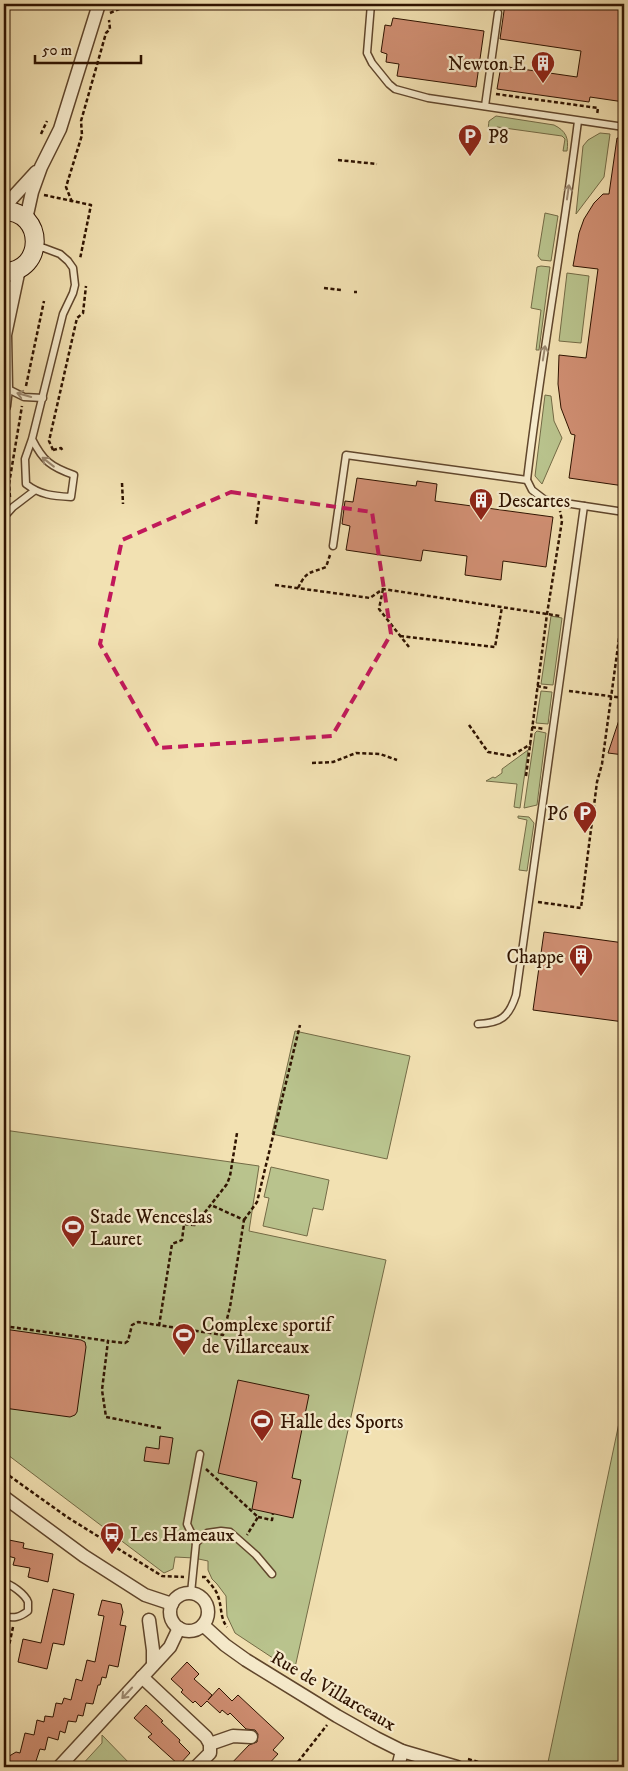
<svg xmlns="http://www.w3.org/2000/svg" width="628" height="1771" font-family="'IM FELL DW Pica',serif">
<rect width="100%" height="100%" fill="#f2e1b2"/>
<filter id="stains"><feTurbulence type="fractalNoise" baseFrequency=".004" numOctaves="4"/><feColorMatrix values="0 0 0 0 .2 0 0 0 0 .09 0 0 0 0 .02 0 0 0 .5 -.17"/></filter>
<radialGradient id="worn" r=".72"><stop offset=".6" stop-color="#630" stop-opacity="0"/><stop offset="1" stop-color="#630" stop-opacity=".3"/></radialGradient>
<g fill="#b9c38d" stroke="#746b46">
<path d="M496 116 554 125C566 131 569 138 567 151H563L565 139 562 136 497 127 496 137C487 135 488 128 489 121Z"/>
<polygon points="600,133 610,134 604,177 576,214 583,146 588,140"/>
<polygon points="545,213 558,216 551,261 541,260 538,256"/>
<polygon points="541,266 550,267 539,350 536,350 541,310 531,308 537,267"/>
<polygon points="567,273 589,276 581,343 559,341"/>
<polygon points="545,395 551,396 554,421 562,438 542,484 535,476"/>
<polygon points="551,616 562,618 553,685 541,684"/>
<polygon points="541,691 552,692 548,724 536,723"/>
<polygon points="537,731 546,733 537,805 524,808 535,733"/>
<polygon points="528,750 520,808 514,807 517,784 486,781 493,777 495,778 502,773 502,769"/>
<polygon points="518,816 529,817 534,823 527,871 519,870 527,820 518,818"/>
<polygon points="295,1031 410,1056 387,1159 272,1134"/>
<polygon points="4,1130 259,1166 249,1231 386,1260 294,1672 235,1633 227,1616 226,1596 217,1584 212,1579 208,1570 208,1561 194,1558 175,1557 173,1569 164,1573 4,1452"/>
<polygon points="271,1167 329,1180 323,1210 313,1208 307,1236 263,1226 269,1198 264,1197"/>
<polygon points="624,1399 624,1767 547,1767"/>
<polygon points="102,1735 133,1767 80,1767 102,1743"/>
</g>
<g fill="#d08f73" stroke="#2f1300">
<polygon points="505,4 624,4 624,102 590,97 589,102 497,89 501,66 577,77 581,51 500,39"/>
<polygon points="393,18 484,31 476,87 397,76 399,64 386,62 387,54 381,52 385,25 391,26"/>
<polygon points="617,138 624,139 624,486 569,478 575,435 571,434 561,408 558,384 559,355 586,358 598,269 573,266 579,233 584,219 594,203 603,194 609,194"/>
<polygon points="357,478 416,486 417,481 437,484 435,501 553,517 546,567 503,561 501,580 465,575 467,556 423,550 421,561 346,550 350,526 342,524 345,501 353,502"/>
<polygon points="622,711 624,711 624,755 608,753"/>
<polygon points="544,932 624,943 624,1022 533,1010"/>
<polygon points="4,1329 81,1340 85,1342 86,1347 77,1412 75,1415 70,1417 4,1408"/>
<polygon points="238,1380 309,1395 292,1478 301,1480 293,1518 252,1509 257,1482 218,1473"/>
<polygon points="160,1436 173,1438 169,1464 144,1461 146,1447 159,1449"/>
<polygon points="4,1539 24,1543 23,1548 53,1554 48,1582 28,1577 30,1568 13,1565 15,1558 4,1555"/>
<polygon points="53,1589 74,1594 64,1645 53,1643 47,1669 18,1662 23,1639 41,1643"/>
<polygon points="102,1600 121,1604 123,1612 120,1625 126,1626 118,1667 109,1665 106,1678 102,1677 100,1685 98,1685 93,1704 86,1703 83,1716 78,1715 76,1722 68,1721 65,1733 60,1731 58,1740 48,1737 45,1750 40,1749 34,1767 4,1767 6,1758 16,1752 20,1753 25,1733 34,1735 37,1720 44,1722 45,1716 53,1717 56,1703 62,1704 64,1698 71,1700 76,1679 82,1681 87,1660 95,1662 104,1616 98,1615"/>
<polygon points="187,1662 199,1674 194,1679 212,1695 208,1700 219,1688 232,1701 238,1695 284,1738 273,1750 278,1754 266,1767 228,1767 249,1745 257,1742 258,1734 255,1730 246,1729 230,1713 228,1715 222,1710 220,1713 207,1701 201,1707 195,1701 193,1703 181,1692 183,1690 171,1679"/>
<polygon points="146,1705 163,1721 161,1722 180,1740 179,1742 190,1753 179,1765 148,1737 152,1734 134,1718"/>
</g>
<g fill="none" stroke-linecap="round" stroke-linejoin="round">
<g stroke="#60462c" stroke-width="9">
<g id="lane">
<polyline points="371,4 367,53 372,63 389,84 395,89 428,98 624,127"/>
<polyline points="485,106 498,13"/>
<path d="M578 121C563 241 541 360 527 480L532 490 545 500 624 512"/>
<polyline points="6,388 24,397 43,398"/>
<path d="M32 439C43 461 51 467 74 475L71 497C53 496 40 495 26 484L25 459 32 439 63 314 73 293 75 285 73 268 68 261 60 254 44 248 35 247"/>
<polyline points="4,517 13,507 34,491"/>
<polyline points="333,546 346,455 527,480"/>
<path d="M478 1024C501 1023 509 1017 516 995L584 506"/>
<polyline points="196,1543 187,1524 200,1454"/>
<path d="M4 1583C11 1584 25 1594 28 1602 28 1603 28 1610 28 1611 20 1617 14 1619 4 1616"/>
<polyline points="191,1593 196,1543 207,1533 221,1531 230,1532 256,1555 272,1574"/>
</g>
</g>
<g stroke="#60462c" stroke-width="15">
<g id="street">
<polyline points="4,207 36,172"/>
<polyline points="26,219 32,192 41,167 60,129 99,4"/>
<polyline points="4,406 6,388 5,335 19,269"/>
<polyline points="4,1497 84,1556 145,1595 172,1604"/>
<circle cx="189" cy="1612" r="19"/>
<polyline points="149,1620 153,1650 153,1665"/>
<polyline points="203,1625 225,1645 246,1660 337,1716 376,1738 402,1751 457,1767"/>
<polyline points="142,1677 206,1737 210,1744 210,1753 196,1767"/>
<polyline points="210,1744 233,1736 251,1737"/>
<polyline points="59,1767 170,1647 179,1628"/>
<polyline points="398,1767 402,1751"/>
</g>
</g>
<g stroke="#2f1300" stroke-width="20">
<path id="secondary" d="M4 211C45 211 45 272 4 272"/>
</g>
<g stroke="#2f1300" stroke-width="2.5" stroke-dasharray="4 2.5" stroke-linecap="butt">
<polyline points="110,13 124,7 125,4"/>
<polyline points="496,94 598,108 597,115"/>
<polyline points="41,134 47,121"/>
<polyline points="338,160 377,164"/>
<polyline points="44,195 91,205 80,259"/>
<polyline points="72,202 66,187 82,135 81,121 106,33 110,29 109,20"/>
<polyline points="324,288 341,290"/>
<polyline points="354,292 357,292"/>
<polyline points="26,386 44,301"/>
<polyline points="53,450 49,441 77,318 83,313 86,286"/>
<polyline points="53,450 61,448 63,451"/>
<polyline points="122,483 123,504"/>
<polyline points="10,497 9,484 22,406"/>
<polyline points="256,524 259,501"/>
<polyline points="275,585 370,598 383,589 560,616"/>
<path d="M298 588C307 570 309 574 326 567L330 555"/>
<polyline points="383,589 379,609 409,647"/>
<polyline points="400,636 495,647 502,607"/>
<polyline points="537,686 548,688"/>
<polyline points="569,691 624,698"/>
<polyline points="469,725 488,752 511,756 531,744"/>
<polyline points="532,727 544,729"/>
<polyline points="312,763 333,762 356,753 380,754 397,760"/>
<polyline points="526,776 547,614 562,521 560,511"/>
<polyline points="538,902 581,908 597,782 602,764 621,624"/>
<polyline points="244,1220 257,1202 300,1025"/>
<polyline points="4,1326 108,1341"/>
<polyline points="159,1326 172,1244 182,1240 184,1224 195,1225 227,1184 230,1176 237,1133"/>
<polyline points="161,1428 106,1417 102,1390 108,1341 125,1343 128,1341 132,1325 138,1322 223,1335 230,1307 244,1220 211,1205"/>
<polyline points="206,1469 258,1517 247,1535"/>
<polyline points="4,1472 67,1517 162,1576 184,1577"/>
<polyline points="258,1517 272,1520 273,1514"/>
<path d="M202 1577H205C209 1583 216 1589 218 1596 222 1607 220 1618 227 1627"/>
<polyline points="4,1669 13,1627"/>
<polyline points="468,1759 496,1767"/>
<polyline points="294,1767 327,1725"/>
</g>
<use href="#lane" stroke="#f7eccd" stroke-width="6"/>
<use href="#street" stroke="#f7eccd" stroke-width="12"/>
<use href="#secondary" stroke="#f7eccd" stroke-width="18"/>
</g>
<defs><path id="oneway-shaft" d="M-6 0H5M1.5-3L5.5 0L1.5 3" fill="none" stroke-width="1.6" stroke-linecap="round" stroke-linejoin="round" transform="scale(1.25)"/></defs>
<g stroke="#9d8a71">
<use href="#oneway-shaft" transform="translate(568 192) rotate(-82)"/>
<use href="#oneway-shaft" transform="translate(544 353) rotate(-81)"/>
<use href="#oneway-shaft" transform="translate(24 395) rotate(-164)"/>
<use href="#oneway-shaft" transform="translate(48 462) rotate(-142)"/>
<use href="#oneway-shaft" transform="translate(127 1693) rotate(133)"/>
</g>
<path fill="none" stroke="#c2185b" stroke-width="4" stroke-dasharray="10 6" stroke-linejoin="round" d="M231 492 372 512 391 634 332 736 159 748 100 644 122 540Z"/>
<defs>
<g id="building-pin" transform="scale(1.25)"><path d="M0 17L-7.5 6A9.5 9.5 0 1 1 7.5 6Z" fill="#8f2418" stroke="#f7eccd"/><path d="M-4-6H4V6H1V3H-1V6H-4ZM-2.5-4.3h1.7v1.8h-1.7ZM.8-4.3h1.7v1.8H.8ZM-2.5-1h1.7V.8h-1.7ZM.8-1h1.7V.8H.8Z" fill="#fff"/></g>
<g id="parking-pin" transform="scale(1.25)"><path d="M0 17L-7.5 6A9.5 9.5 0 1 1 7.5 6Z" fill="#8f2418" stroke="#f7eccd"/><path d="M-3.5-5.5H1a3.5 3.5 0 0 1 0 7H-1V5.5H-3.5ZM-1-3.4V-.6H.8a1.4 1.4 0 0 0 0-2.8Z" fill="#fff"/></g>
<g id="stadium-pin" transform="scale(1.25)"><path d="M0 17L-7.5 6A9.5 9.5 0 1 1 7.5 6Z" fill="#8f2418" stroke="#f7eccd"/><path d="M0-5a6.5 5 0 1 0 0 10a6.5 5 0 1 0 0-10ZM-3.5-1.8h7v3.6h-7Z" fill="#fff"/></g>
<g id="bus-pin" transform="scale(1.25)"><path d="M0 17L-7.5 6A9.5 9.5 0 1 1 7.5 6Z" fill="#8f2418" stroke="#f7eccd"/><path d="M-5-6H5V4H4V6H2V4H-2V6H-4V4H-5ZM-3.5-4V0h7V-4ZM-3.5 1.2v1.5H-2V1.2ZM2 1.2v1.5H3.5V1.2Z" fill="#fff"/></g>
</defs>
<g fill-rule="evenodd">
<use href="#building-pin" x="543" y="63"/>
<use href="#parking-pin" x="470" y="136"/>
<use href="#building-pin" x="481" y="500"/>
<use href="#parking-pin" x="585" y="813"/>
<use href="#building-pin" x="581" y="956"/>
<use href="#stadium-pin" x="73" y="1227"/>
<use href="#stadium-pin" x="184" y="1335"/>
<use href="#stadium-pin" x="262" y="1421"/>
<use href="#bus-pin" x="112" y="1534"/>
</g>
<g text-anchor="middle" stroke-width="4.5" stroke-linejoin="round" paint-order="stroke">
<g font-size="19" fill="#2f1300" stroke="#f7eccd" text-anchor="start">
<text x="526" y="70" text-anchor="end">Newton E</text>
<text x="488" y="143">P8</text>
<text x="498" y="507">Descartes</text>
<text x="568" y="820" text-anchor="end">P6</text>
<text x="564" y="963" text-anchor="end">Chappe</text>
<text x="90" y="1223">Stade Wenceslas<tspan x="90" dy="22">Lauret</tspan></text>
<text x="202" y="1331">Complexe sportif<tspan x="202" dy="22">de Villarceaux</tspan></text>
<text x="280" y="1428">Halle des Sports</text>
<text x="130" y="1541">Les Hameaux</text>
</g>
<g font-size="19" fill="#2f1300" stroke="#f7eccd">
<text transform="translate(334 1690) rotate(30)" y="7">Rue de Villarceaux</text>
</g>
</g>
<rect width="628" height="1771" fill="none" stroke="#f2e1b2" stroke-width="20"/>
<rect x="5" y="5" width="618" height="1761" fill="none" stroke="#2f1300" stroke-width="2.5"/>
<rect x="10" y="10" width="608" height="1751" fill="none" stroke="#2f1300"/>
<path d="M35 55v8h106v-8" fill="none" stroke="#2f1300" stroke-width="2.5"/>
<text x="42" y="55" font-size="15" fill="#2f1300" stroke="#f7eccd" stroke-width="4" paint-order="stroke">50 m</text>
<rect width="100%" height="100%" filter="url(#stains)"/>
<rect width="100%" height="100%" fill="url(#worn)"/>
</svg>
